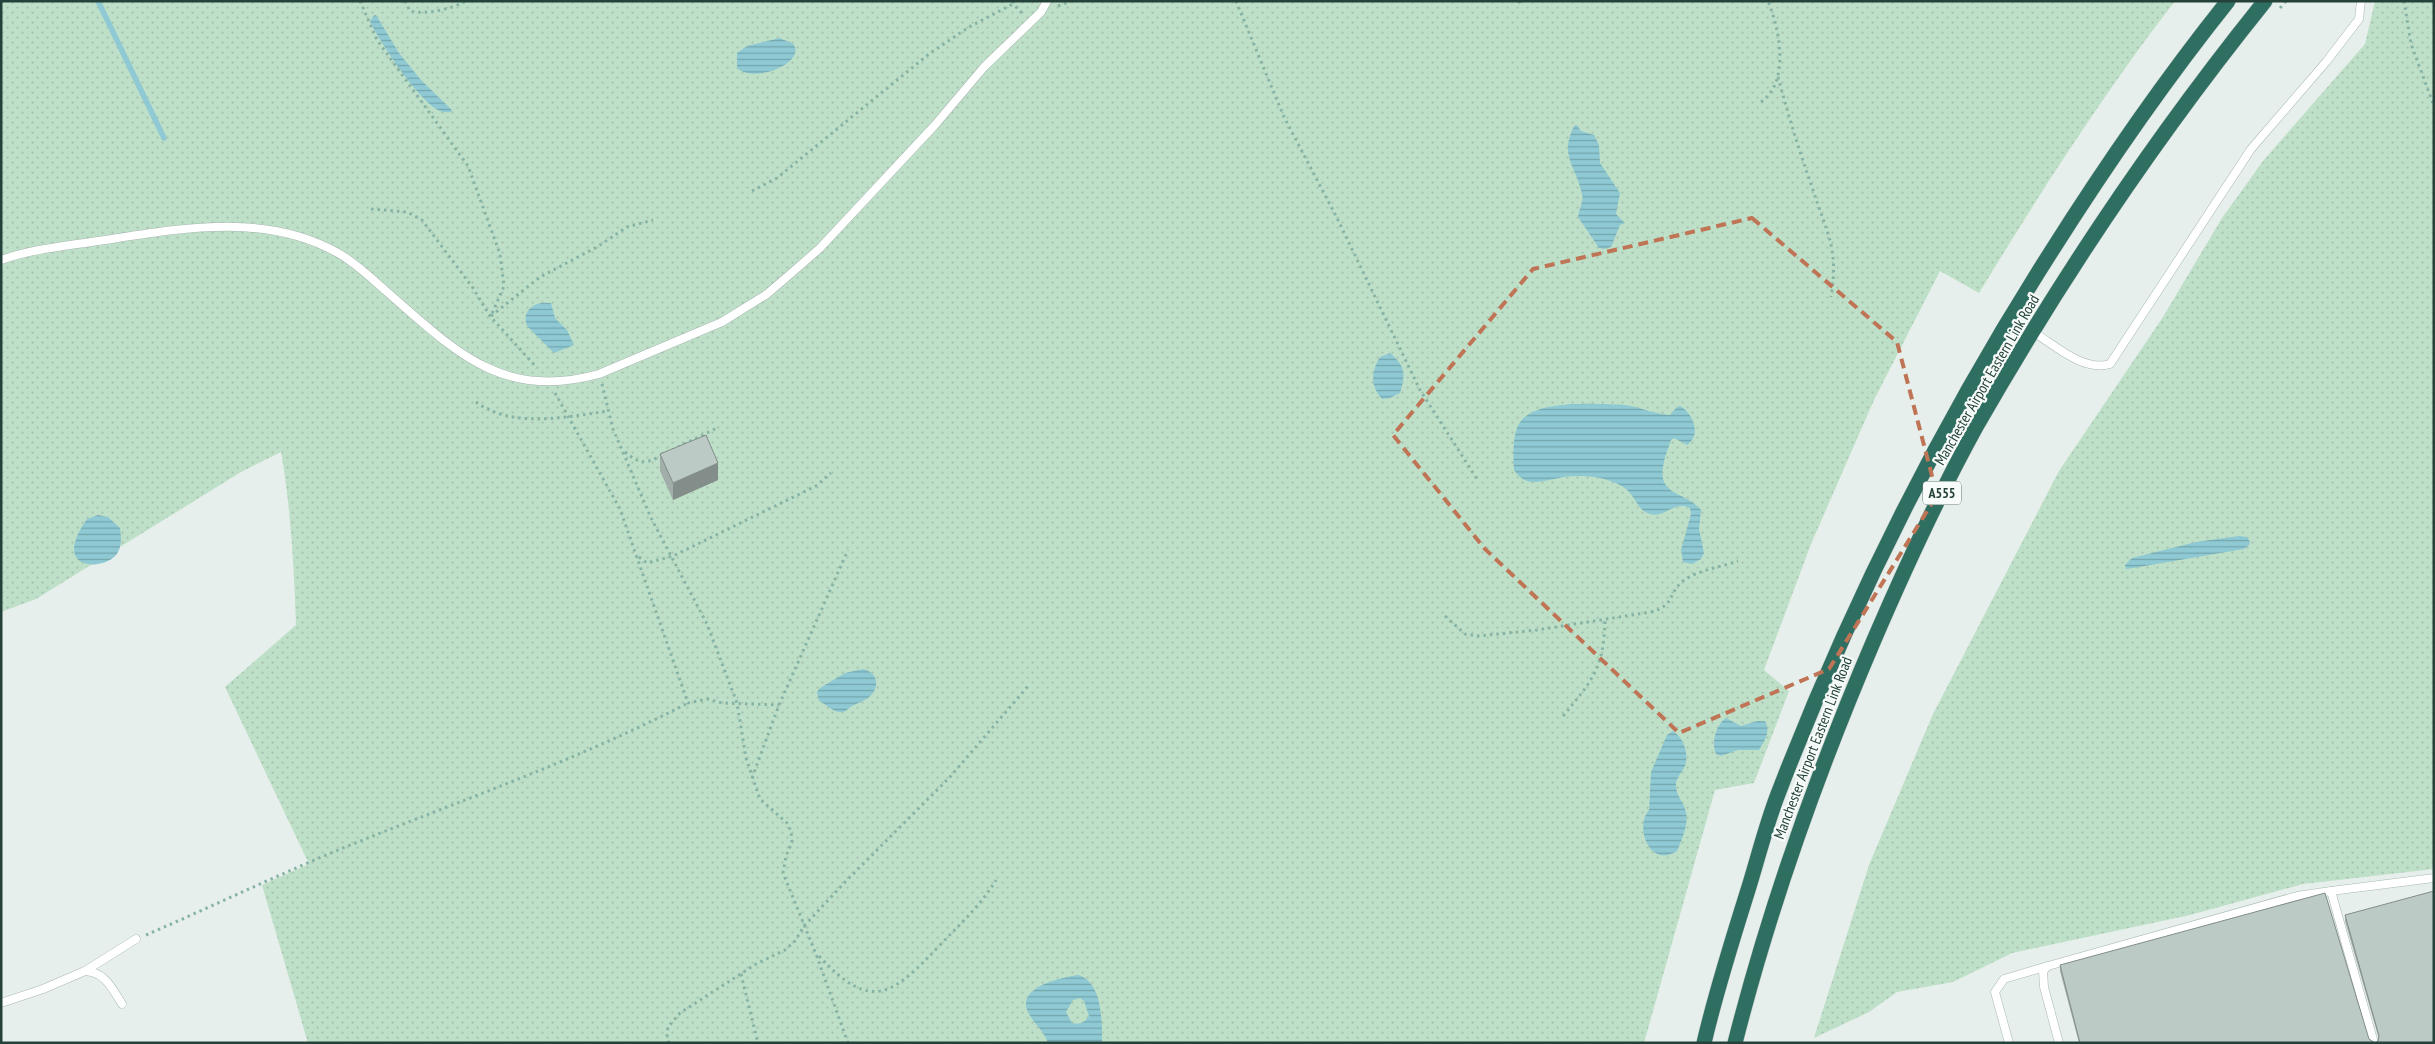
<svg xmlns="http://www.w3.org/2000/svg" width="2435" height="1044" font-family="'PT Sans Narrow',sans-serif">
<defs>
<pattern id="grass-dots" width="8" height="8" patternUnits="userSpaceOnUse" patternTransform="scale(1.25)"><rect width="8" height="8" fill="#bfe0c8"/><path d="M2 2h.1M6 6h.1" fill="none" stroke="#a4c1ad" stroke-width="1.8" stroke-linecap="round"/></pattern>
<pattern id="water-rules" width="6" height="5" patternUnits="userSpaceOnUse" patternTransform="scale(1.25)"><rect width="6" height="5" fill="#8ec9d4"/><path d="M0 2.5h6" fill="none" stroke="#74a5ad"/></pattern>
</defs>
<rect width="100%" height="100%" fill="#e6efeb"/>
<g fill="url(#grass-dots)">
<path d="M1 1H2175C2103 94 2040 193 1979 293L1940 271 1874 400 1811 544 1764 670 1789 691 1754 783 1715 790 1644 1043H308L262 885 309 864 225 687 296 625C294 566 291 510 281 452L241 472 36 599 1 612Z"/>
<polygon points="2375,1 2434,1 2434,869 2303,884 2190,915 2012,953 1953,982 1897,992 1869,1012 1814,1038 1869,865 1933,714 2059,471 2163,317 2222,218 2263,161 2365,44"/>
</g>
<g fill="url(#water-rules)" fill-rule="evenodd">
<path d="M376 15 399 53 421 80 451 109 452 112C448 112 444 113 440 111 419 102 381 43 370 22L373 16Z"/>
<path d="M780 38C784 41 791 41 794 45 805 63 754 84 737 68V53L747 46Z"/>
<path d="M1577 125 1581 131 1594 135 1599 145 1600 163 1620 193 1616 214 1625 223 1620 225 1611 247 1604 249 1599 248 1578 217C1579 209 1584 201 1582 194 1576 166 1559 156 1574 126Z"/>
<path d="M551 303 555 318 567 330 574 345 554 353 527 326C521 309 536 301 551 303Z"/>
<path d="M1390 353C1405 366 1406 373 1400 393L1390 398 1382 399C1370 386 1371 372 1380 357Z"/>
<path d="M1625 405C1640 407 1654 414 1670 415L1676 408 1680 406C1693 413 1702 435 1687 445L1674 438 1671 440C1668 449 1664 458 1663 467 1658 496 1686 492 1701 510L1699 529 1704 553 1701 559 1692 564 1683 562 1681 550 1691 514 1690 508C1675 500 1665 518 1650 514 1638 511 1635 496 1626 489 1614 480 1596 476 1582 476 1575 476 1566 476 1559 478 1542 481 1525 488 1514 470 1513 457 1512 432 1521 421 1538 399 1598 404 1625 405Z"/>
<path d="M98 515 108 517 120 528C121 536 122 545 118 552 109 571 48 574 87 519Z"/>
<polygon points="2239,536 2247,537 2250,542 2249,545 2244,549 2133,568 2126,569 2125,565 2132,558 2196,542"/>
<path d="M863 669C878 672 881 688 868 698 864 701 858 703 854 705 849 707 846 713 840 712 833 712 826 704 819 701L817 692 820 688 845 673Z"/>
<path d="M1726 718 1741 726 1757 721H1765C1771 732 1765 740 1759 750H1738L1721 756 1716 754C1711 742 1716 725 1726 718Z"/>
<path d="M1673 731C1684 738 1689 754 1685 766 1682 772 1677 777 1676 783 1675 794 1682 800 1685 809 1690 822 1682 839 1677 851 1650 869 1634 827 1649 810L1651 772 1667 735Z"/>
<path d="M1078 975C1103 982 1102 1022 1102 1043H1048C1044 1031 1035 1025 1029 1014 1014 987 1060 978 1078 975ZM1080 998 1084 1001 1089 1016C1084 1023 1080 1025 1072 1023L1066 1012 1073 1000Z"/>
</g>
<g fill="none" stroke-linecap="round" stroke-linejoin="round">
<polyline stroke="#8ec9d4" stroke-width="5.5" points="98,1 164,138"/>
<g stroke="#a8b8b2" stroke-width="9">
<g id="lane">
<path d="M1 260C32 249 65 246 98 241 177 229 264 211 338 253 356 263 371 278 386 291 454 350 501 401 599 374L722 322 767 294 788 276 820 248 935 125 984 67 1041 12 1047 1"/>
<path d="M2033 332C2055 345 2083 372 2110 364L2251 149 2326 62 2359 19 2361 1"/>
<path d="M85 971C105 972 112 988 122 1004"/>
<polyline points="1,1003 43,989 85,971 136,939"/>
<polyline points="2009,1043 1995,992 2004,979 2048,966"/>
<polyline points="2059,1043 2044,987 2043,971 2048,966 2297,896 2331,891"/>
<polyline points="2374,1043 2331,891 2434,878"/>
</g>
</g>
<g stroke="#c2cac8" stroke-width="16">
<g id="highway">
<path d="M1704 1043C1716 991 1732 941 1748 890 1758 858 1766 825 1778 794 1851 604 1942 423 2051 252 2106 165 2164 81 2228 1"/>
<path d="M1735 1043C1770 905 1818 771 1874 640 1905 568 1938 496 1976 427 2061 278 2157 135 2265 1"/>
</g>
</g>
<g stroke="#86b3a5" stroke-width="3" stroke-dasharray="2.5 4" stroke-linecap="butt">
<polyline points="360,1 377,40 468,166 500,254 504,286 491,316"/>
<path d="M405 1 410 11C427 15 451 9 466 1"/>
<polyline points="1013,1 1013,4 1023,14"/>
<polyline points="1236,1 1284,117 1336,216 1420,390 1477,479"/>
<polyline points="1519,1 1520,4"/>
<polyline points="2404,1 2411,44 2434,106"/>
<polyline points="1058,6 1071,1"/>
<polyline points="2280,8 2286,1"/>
<path d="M1778 77C1788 115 1800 153 1813 190 1827 234 1839 248 1831 297"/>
<path d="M1761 102C1790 82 1780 30 1768 1"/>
<polyline points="752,191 777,178 929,54 969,27 1013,4"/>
<polyline points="371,209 407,212 422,220 473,288 490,316 537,368"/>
<polyline points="491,316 540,277 597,247 627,227 653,220"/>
<polyline points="602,384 613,429 651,518 707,624 737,703 746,758 760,799 787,823 791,831 792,842 786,856 783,873 816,954 848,1043"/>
<polyline points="555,393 620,509 688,703 708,699 722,703 779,705"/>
<path d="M476 402C513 429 566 417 608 411"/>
<polyline points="672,450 719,427"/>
<path d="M625 452C640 465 647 464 664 454"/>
<polyline points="639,557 647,563 673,556 816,486 831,473"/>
<path d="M1445 616 1465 634 1478 636 1537 630 1651 612C1676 605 1667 594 1683 581 1698 570 1721 567 1738 561"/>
<path d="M1563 716C1592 681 1604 668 1605 620"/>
<polyline points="752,778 779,705 848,550"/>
<path d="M146 935C206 909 265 881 326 855 447 805 572 763 688 703"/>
<path d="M819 956C873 1015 894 993 941 944 961 923 981 905 996 880"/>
<polyline points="741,974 758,1043"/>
<polyline points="669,1043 667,1035 668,1027 680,1013 756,964 785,950 795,941 804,926 847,880 950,777 1029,685"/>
</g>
<use href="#lane" stroke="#fff" stroke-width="8"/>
<use href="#highway" stroke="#2f6f62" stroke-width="15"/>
</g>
<g fill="#a1aea9">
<polygon points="660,454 718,480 673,500 660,471"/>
<polygon points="2345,915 2434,1043 2079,1043 2060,971 2060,965 2369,1039 2375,1043 2378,1041 2379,1039 2345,921"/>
</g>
<polygon fill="#838d89" points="718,463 718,480 673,500 673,483"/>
<g fill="#bbcac4" stroke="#838d89">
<polygon points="706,435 718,463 673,483 660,454"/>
<polygon points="2434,891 2434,1043 2080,1043 2060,965 2325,893 2369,1039 2375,1043 2378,1041 2379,1036 2345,915"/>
</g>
<path fill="none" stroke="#c07456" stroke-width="4" stroke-dasharray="10 6" stroke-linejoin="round" d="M1752 218 1897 342 1937 495 1829 669 1679 733 1485 549 1393 435 1533 269Z"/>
<g text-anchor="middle" stroke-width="4.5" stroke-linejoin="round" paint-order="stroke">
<rect fill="#f7fbf9" stroke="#637a73" stroke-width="1" x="1923" y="481.5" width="38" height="23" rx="4"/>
<g font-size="14" font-weight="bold" fill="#24423a">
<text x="1942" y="498">A555</text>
</g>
<g font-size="15" fill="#24423a" stroke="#f7fbf9">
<text transform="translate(1987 380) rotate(-60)" y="5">Manchester Airport Eastern Link Road</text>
<text transform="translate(1813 748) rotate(-69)" y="5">Manchester Airport Eastern Link Road</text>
</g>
</g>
<rect width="2435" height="1044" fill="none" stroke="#24423a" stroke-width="5"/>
</svg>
